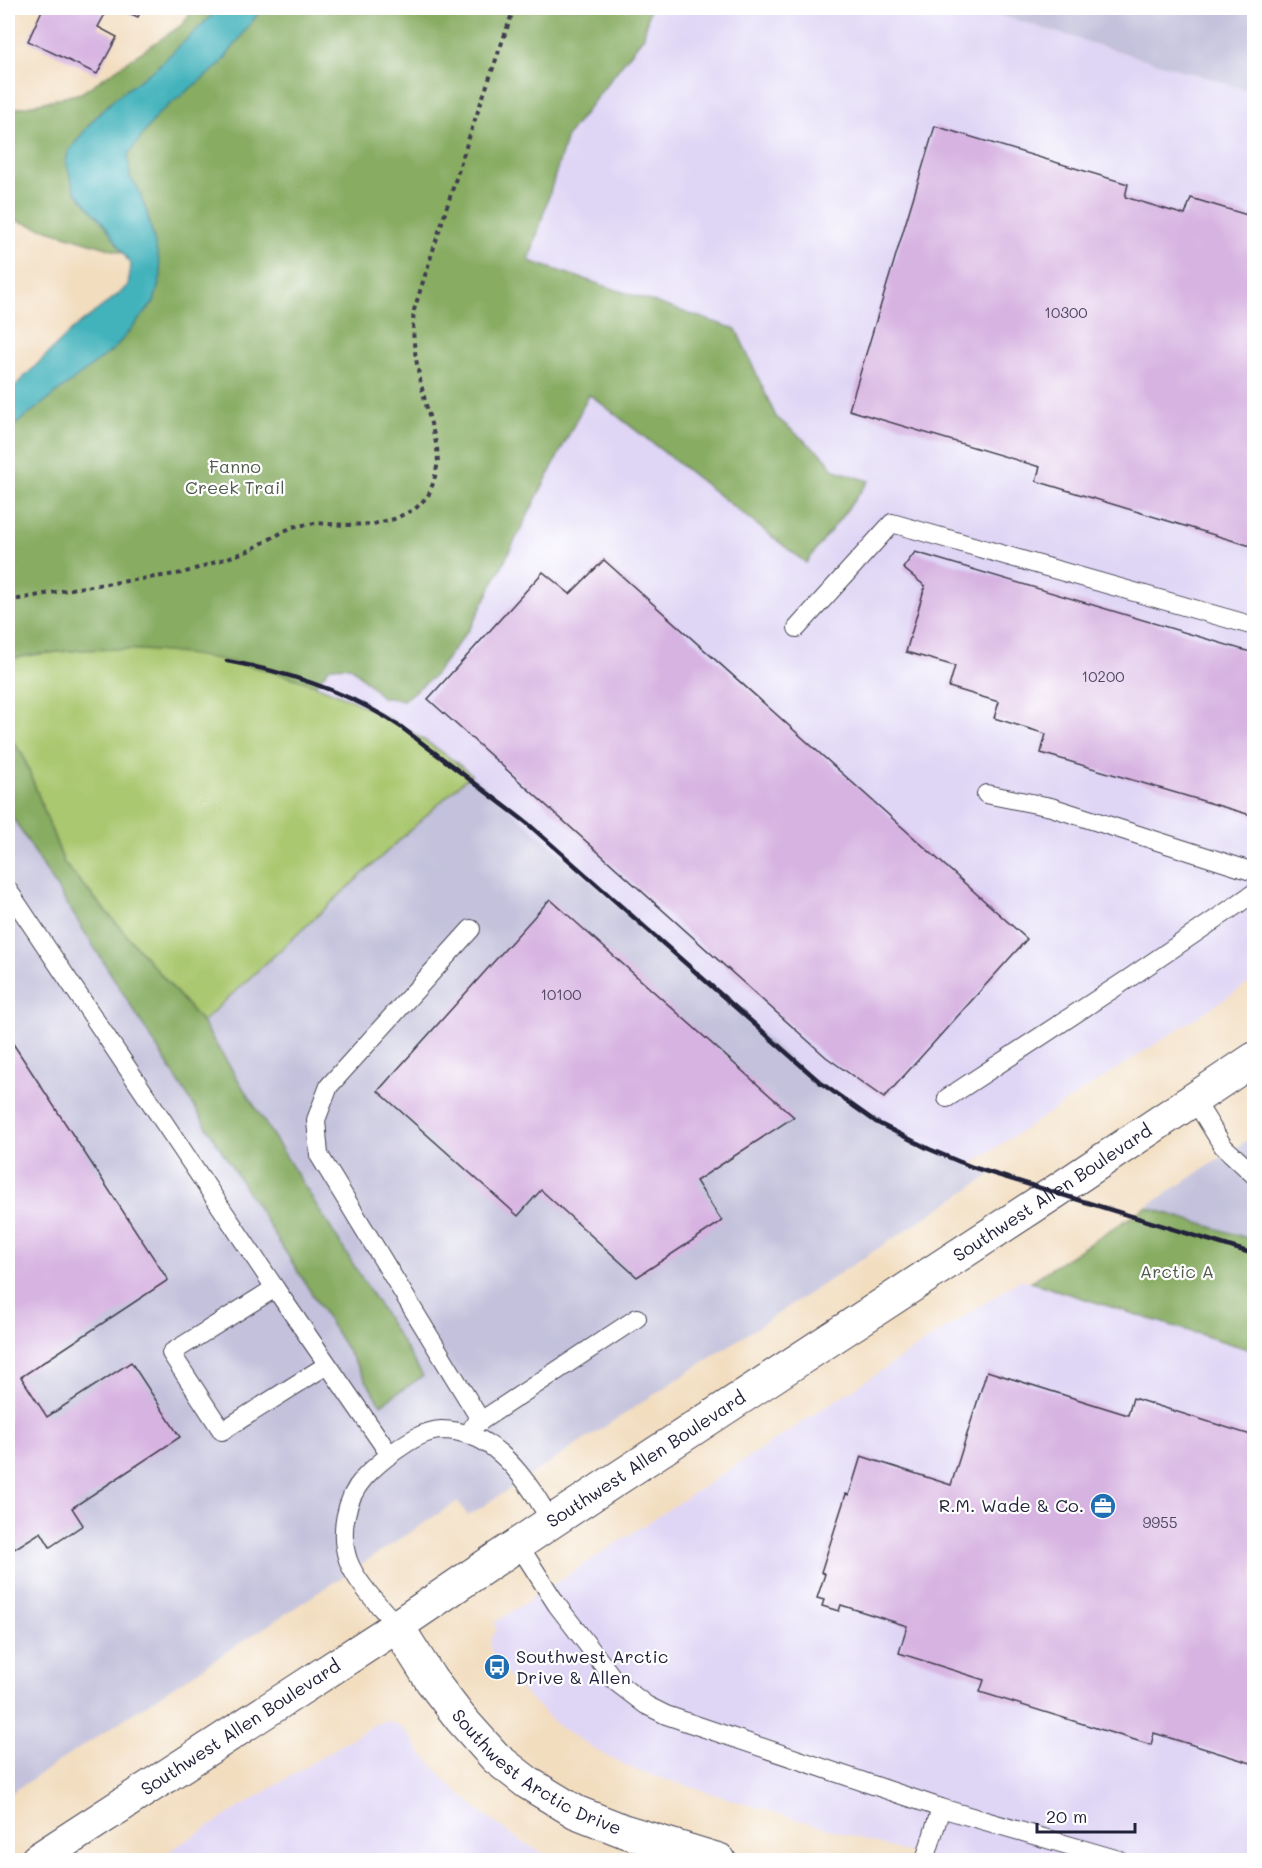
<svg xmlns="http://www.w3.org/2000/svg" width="1262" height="1868" font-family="Mali,sans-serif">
<rect width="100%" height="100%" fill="#fff"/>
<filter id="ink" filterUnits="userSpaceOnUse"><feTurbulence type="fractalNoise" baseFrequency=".0167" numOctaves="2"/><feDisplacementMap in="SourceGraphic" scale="12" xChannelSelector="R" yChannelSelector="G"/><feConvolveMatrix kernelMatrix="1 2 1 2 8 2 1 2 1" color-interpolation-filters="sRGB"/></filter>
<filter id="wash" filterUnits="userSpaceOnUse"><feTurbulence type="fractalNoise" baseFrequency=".008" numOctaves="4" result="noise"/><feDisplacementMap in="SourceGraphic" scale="24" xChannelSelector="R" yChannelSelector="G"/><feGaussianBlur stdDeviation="1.35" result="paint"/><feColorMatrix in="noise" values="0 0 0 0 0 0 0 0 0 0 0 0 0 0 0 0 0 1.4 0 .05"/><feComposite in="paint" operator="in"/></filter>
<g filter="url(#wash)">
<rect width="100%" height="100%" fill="#f2ddbf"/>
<g fill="#dfd5f5">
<polygon points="650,8 976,8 1254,92 1254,980 969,1165 926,1148 891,1130 835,1095 795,1064 467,771 435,747 388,718 348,698 315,685 554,385 827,459 776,417 736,329 529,262 567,136 644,36"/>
<polygon points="1022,1279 1254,1351 1254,1860 931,1860 638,1771 606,1756 558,1726 511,1680 492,1653 490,1645 491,1638 497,1630 494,1623"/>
<polygon points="387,1721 397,1725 406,1731 420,1751 449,1784 488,1818 524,1843 556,1860 155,1860 375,1724"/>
</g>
<g fill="#c3c1db">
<polygon points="976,8 1254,8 1254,92"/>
<polygon points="471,774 807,1074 835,1095 891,1130 926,1148 992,1174 468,1516 458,1501 8,1795 8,810 381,1404 423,1376 202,1022"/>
<polygon points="1254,1136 1254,1240 1146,1207"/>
</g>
<path fill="#aac86f" stroke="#667555" stroke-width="1.5" d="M93 649C127 649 160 649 194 654 295 667 392 711 471 774L202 1022 64 863 23 755 8 735V659L36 654Z"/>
<g fill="#87ac62" stroke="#54674e" stroke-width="1.5">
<path d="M194 8H647L649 11 644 36 567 136 529 261 736 329 776 417 827 459 832 469 869 481 806 563 593 397 589 395 472 625 433 677 403 700 382 697 350 666 330 667 315 685C214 650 113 639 8 659V405L118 330 140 258 8 218V114L11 110 81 93 183 24Z"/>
<polygon points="8,735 23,755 64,863 202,1022 423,1376 381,1404 8,810"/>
<polygon points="1146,1207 1254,1240 1254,1351 1030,1282"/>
</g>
<polygon fill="#42b2bb" stroke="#326a7b" stroke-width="1.5" points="220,8 262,8 220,65 159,113 128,155 130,178 137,186 148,216 160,265 161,276 154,302 114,349 8,430 8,393 72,330 121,292 128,285 131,265 105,225 75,191 66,162 68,152 93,120 114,99 156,68"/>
<g id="blocks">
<g fill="#d7b3e1">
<polygon points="43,8 94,8 105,14 98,27 117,37 97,74 28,41"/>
<polygon points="117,8 142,8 138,17"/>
<polygon points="935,126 1128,184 1125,197 1185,215 1191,198 1254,217 1254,547 1036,481 1040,467 849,410"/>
<polygon points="8,290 15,294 8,311"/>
<polygon points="915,552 1254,653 1254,816 1041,753 1046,734 994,718 999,702 949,687 955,666 906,652 925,586 903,568"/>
<polygon points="604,560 1027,939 884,1098 826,1057 428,699 543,572 570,594"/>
<polygon points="550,899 794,1117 696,1181 722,1221 637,1277 541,1190 518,1216 378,1091"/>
<polygon points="8,1036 168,1280 21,1377 47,1417 131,1362 180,1437 72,1508 83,1525 50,1547 41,1532 8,1553"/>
<polygon points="987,1371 1128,1415 1133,1398 1254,1436 1254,1764 1154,1733 1151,1745 980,1692 984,1680 899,1653 907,1626 841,1605 839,1611 822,1606 824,1600 817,1598 825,1574 821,1572 846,1494 849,1495 861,1456 951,1485"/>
</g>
</g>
</g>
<g filter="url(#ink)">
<use href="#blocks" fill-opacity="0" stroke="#413e4f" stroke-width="1.5"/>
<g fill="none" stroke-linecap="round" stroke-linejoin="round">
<g stroke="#413e4f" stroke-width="20">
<g id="lane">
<polyline points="797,628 892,523 1254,626"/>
<polyline points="986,794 1051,807 1254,872"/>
<polyline points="8,890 275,1288"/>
<polyline points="471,929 329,1086 316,1120 319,1155 481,1421"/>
<polyline points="947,1098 1128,979 1254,893"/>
<polyline points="1194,1099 1223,1146 1254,1175"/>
<polyline points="327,1365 222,1431 171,1353 275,1288 390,1455"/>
<polyline points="473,1426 637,1318"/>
<polyline points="518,1544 557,1605 616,1682 646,1705 666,1715 941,1808"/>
<path d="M397 1626C381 1607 356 1583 348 1560 339 1534 345 1499 364 1478 373 1468 384 1459 395 1451 409 1441 424 1431 441 1430 451 1430 462 1432 472 1436 506 1448 535 1492 551 1522"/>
<polyline points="925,1860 941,1808 1119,1860"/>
</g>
</g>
<g stroke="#413e4f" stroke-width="35">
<g id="secondary">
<path id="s1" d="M397 1626 431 1680 461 1719 496 1758 528 1783 576 1812 624 1831 719 1860"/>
<path id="s2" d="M37 1860 397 1626 551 1522 1055 1192 1254 1059"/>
</g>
</g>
<path stroke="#413e4f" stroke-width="4" stroke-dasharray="4.5 4.5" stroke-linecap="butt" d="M8 601 77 588 183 573 248 551 292 527 315 523 344 525 373 524 394 519 415 509 428 496 434 481 438 462 437 447C427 406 409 352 414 310L472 128 514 8"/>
<use href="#lane" stroke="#fff" stroke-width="18"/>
<use href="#secondary" stroke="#fff" stroke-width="33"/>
<path stroke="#22223b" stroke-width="4.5" d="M227 661C287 672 350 692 401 727L527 823 821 1083 876 1122 929 1149 972 1167 1254 1254"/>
</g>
</g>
<defs>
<g id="office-disc" transform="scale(1.35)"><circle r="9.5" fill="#1f6fb2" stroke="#fff"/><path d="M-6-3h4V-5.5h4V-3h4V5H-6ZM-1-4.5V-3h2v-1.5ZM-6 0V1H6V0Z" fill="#fff"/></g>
<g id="bus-disc" transform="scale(1.35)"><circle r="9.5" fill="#1f6fb2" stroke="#fff"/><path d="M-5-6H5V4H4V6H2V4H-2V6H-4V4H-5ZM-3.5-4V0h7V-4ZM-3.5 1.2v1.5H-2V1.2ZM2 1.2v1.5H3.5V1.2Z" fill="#fff"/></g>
</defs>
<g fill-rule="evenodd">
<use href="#office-disc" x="1103" y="1506"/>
<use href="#bus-disc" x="497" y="1667"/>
</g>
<g text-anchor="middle" stroke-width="4.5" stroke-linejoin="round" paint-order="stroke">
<g font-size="15" fill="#4f4664">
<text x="1066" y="318">10300</text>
<text x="1103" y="682">10200</text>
<text x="561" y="1000">10100</text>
<text x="1160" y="1528">9955</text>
</g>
<g font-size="18" fill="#525c4d" stroke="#fff">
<text x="235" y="473">Fanno<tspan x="235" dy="21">Creek Trail</tspan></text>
<text x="1177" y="1278">Arctic A</text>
</g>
<g font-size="18" fill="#22223b" stroke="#fff">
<text dy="6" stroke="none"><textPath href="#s2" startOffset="1215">Southwest Allen Boulevard</textPath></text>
<text dy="6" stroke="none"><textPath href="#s2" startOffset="729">Southwest Allen Boulevard</textPath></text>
<text dy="6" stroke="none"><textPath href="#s2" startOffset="243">Southwest Allen Boulevard</textPath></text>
<text dy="6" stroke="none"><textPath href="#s1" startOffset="207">Southwest Arctic Drive</textPath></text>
</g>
<g font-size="18" fill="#22223b" stroke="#fff" text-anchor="end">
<text x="1084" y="1512">R.M. Wade &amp; Co.</text>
<text x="516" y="1663" text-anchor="start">Southwest Arctic<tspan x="516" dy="21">Drive &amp; Allen</tspan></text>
</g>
</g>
<rect width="1262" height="1868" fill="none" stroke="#fff" stroke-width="30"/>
<path d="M1037 1823v9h98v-9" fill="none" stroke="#22223b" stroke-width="3"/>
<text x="1046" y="1823" font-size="18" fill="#22223b" stroke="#ffffff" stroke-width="4.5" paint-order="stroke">20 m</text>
</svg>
